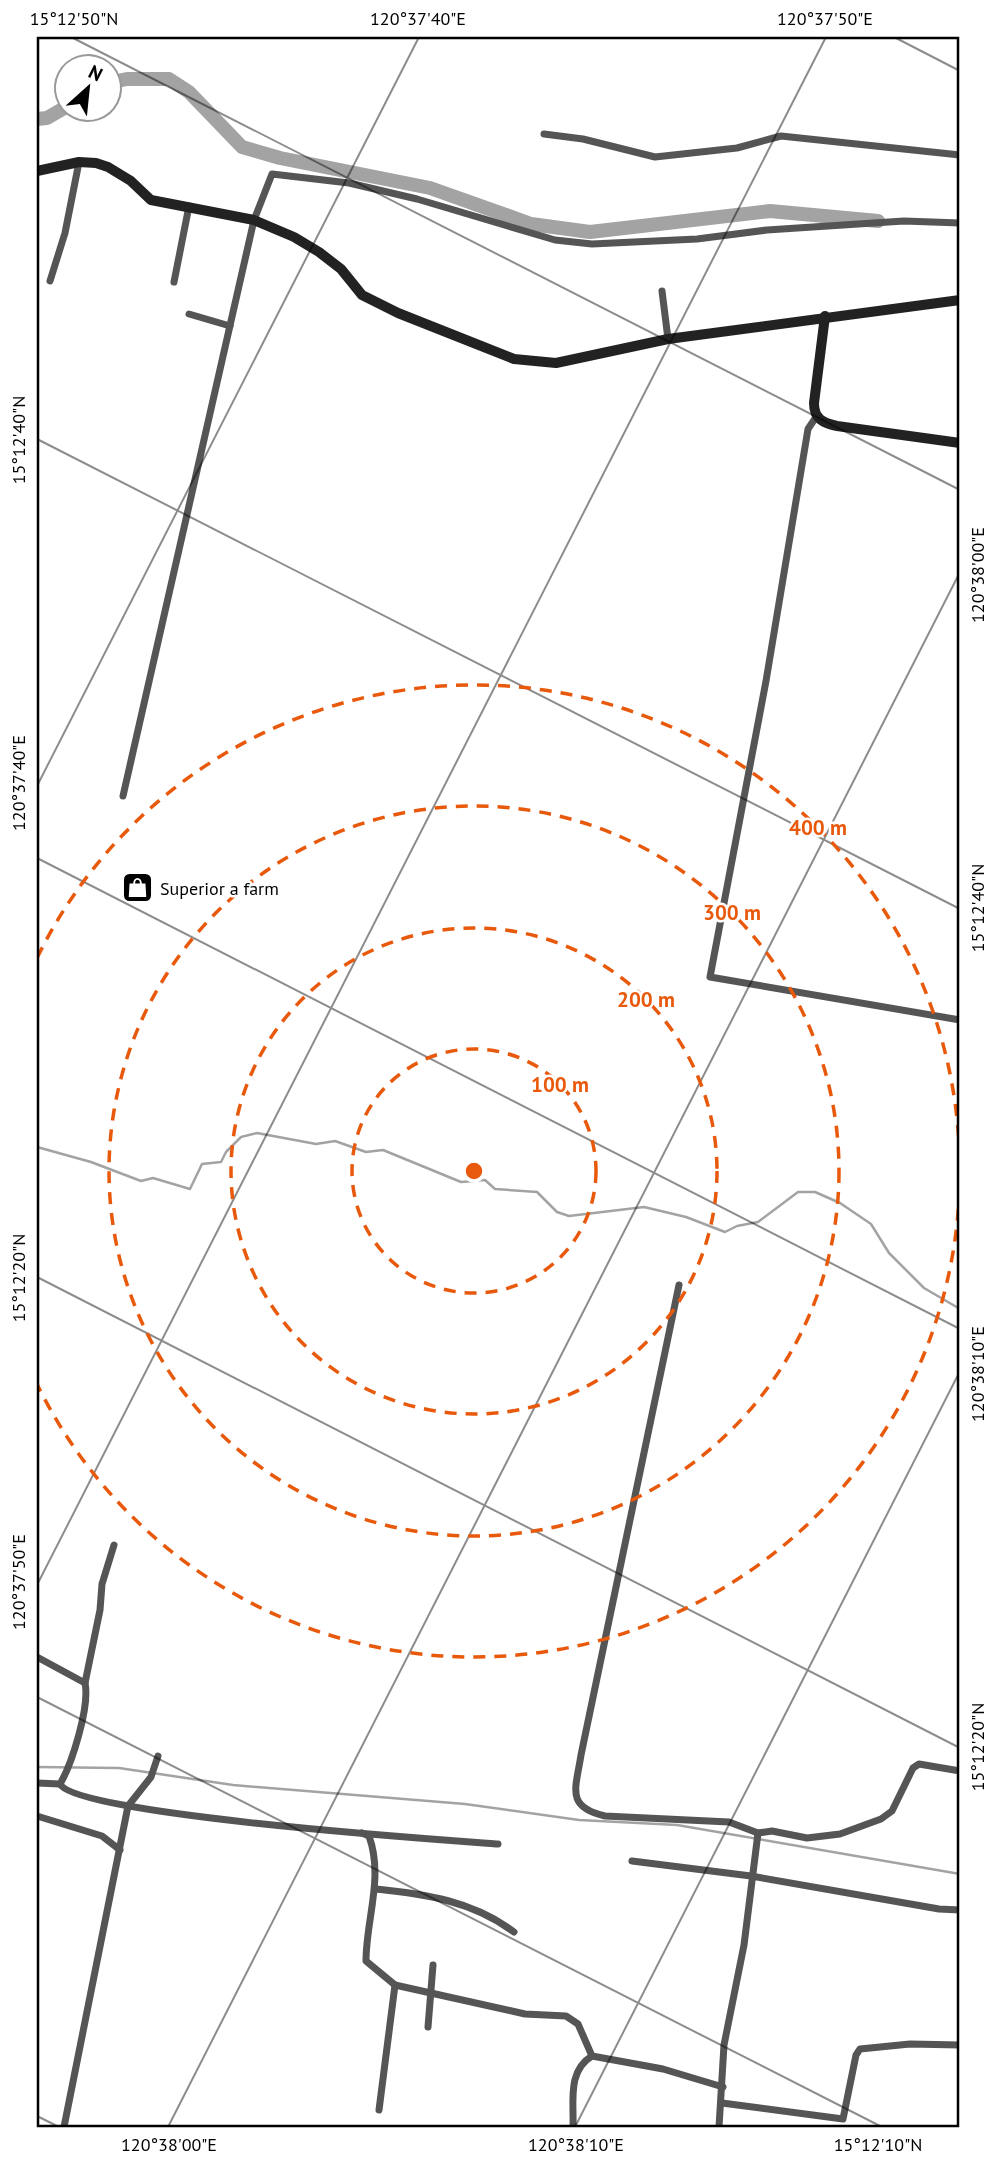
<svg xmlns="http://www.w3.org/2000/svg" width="997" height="2164" viewBox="0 0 997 2164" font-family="'PT Sans',sans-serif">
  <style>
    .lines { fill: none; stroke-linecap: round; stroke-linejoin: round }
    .stream { stroke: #a3a3a3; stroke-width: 2.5 }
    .river { stroke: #a3a3a3; stroke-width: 14 }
    .street { stroke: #555; stroke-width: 7 }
    .secondary { stroke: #222; stroke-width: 10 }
    .ticks { fill: none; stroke: #000; stroke-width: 2; stroke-opacity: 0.45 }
    .ring { fill: none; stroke: #e8590c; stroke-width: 3.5; stroke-dasharray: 12 9 }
    .labels { text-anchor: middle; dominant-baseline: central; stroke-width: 5; stroke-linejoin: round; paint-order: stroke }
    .poi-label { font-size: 18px; fill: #000; stroke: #fff; text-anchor: start }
    .centre { fill: #e8590c; stroke: #fff; stroke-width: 3.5 }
    .ring-label { font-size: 21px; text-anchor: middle; font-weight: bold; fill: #e8590c; stroke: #fff; stroke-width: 5; stroke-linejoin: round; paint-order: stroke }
    .neatline { fill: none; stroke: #000; stroke-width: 2.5 }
    .ticks-label { font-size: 18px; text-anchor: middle; fill: #000 }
  </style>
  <rect width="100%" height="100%" fill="#fff"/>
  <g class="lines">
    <g class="stream">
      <path d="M37,1147l54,15 50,19 12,-3 37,11 12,-25 19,-2 5,-10 15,-15 16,-4 59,11 19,-3 31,11 17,-2 78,32 24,-2 10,9 42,3 20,20 12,4 75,-9 42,10 39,15 12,-6 21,-4 40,-30h17l25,11 31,21 18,29 35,35 36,21"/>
      <path d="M37,1767l82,1 114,17 232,19 114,16 98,5 283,49"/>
    </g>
    <g class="river">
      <path d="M108,83l19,-4h42l20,13 53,55 38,11 150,30 101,36 59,8 180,-21 108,10"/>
      <path d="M37,119l10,-1 19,-11"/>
    </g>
    <g class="street">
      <path d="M544,134l39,5 72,18 82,-9 44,-12 179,19"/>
      <path d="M50,281l15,-48 14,-71"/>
      <path d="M174,282l15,-76"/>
      <path d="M662,291l6,48"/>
      <path d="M189,314l41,12"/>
      <path d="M816,417l-8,12 -42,252 -56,296 250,43"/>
      <path d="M123,796l131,-576 18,-46 77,9 68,16 138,41 37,4 105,-5 70,-9 137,-9 56,2"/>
      <path d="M679,1285l-98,470c-5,33 -16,52 24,61l124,6 29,11 14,-2 35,7 33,-4 41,-15 11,-8 21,-43 6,-4 41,7"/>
      <path d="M37,1657l48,26c5,23 -13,81 -25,101l-23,-1"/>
      <path d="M85,1683l15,-73 2,-26 12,-39"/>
      <path d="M60,1784c15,31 384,56 438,60"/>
      <path d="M37,1816l65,20 18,14"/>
      <path d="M362,1833l7,3c15,42 -3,83 -3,125l29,24 130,29 41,2 12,8 14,32 71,13 60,18"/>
      <path d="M632,1861l119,15 188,33 21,1"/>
      <path d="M376,1889c49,5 97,12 138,43"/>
      <path d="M428,2027l5,-62"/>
      <path d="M722,2103l121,16 13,-64 4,-6 50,-5 50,1"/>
      <path d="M379,2110l16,-125"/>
      <path d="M64,2127l64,-321 23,-29 7,-21"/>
      <path d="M573,2127c1,-25 -6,-56 19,-71"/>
      <path d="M719,2127l5,-82 20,-100 14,-112"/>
    </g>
    <g class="secondary">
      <path d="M37,171l42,-9 17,1 12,4 23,14 20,19 103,20 40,17 25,15 22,17 21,26 36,18 116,46 42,4 112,-24 292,-39"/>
      <path d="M825,316l-11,87c0,16 9,20 23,23l123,17"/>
    </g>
  </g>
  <path class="ticks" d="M71,37l889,453M894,37l66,34M37,439l923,470M37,786l382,-749M37,858l923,471M37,1277l923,471M37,1585l789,-1548M37,1697l845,430M37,2116l22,11M168,2127l792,-1555M575,2127l385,-756"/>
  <g class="ring">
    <circle cx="474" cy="1171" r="122"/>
    <circle cx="474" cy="1171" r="243"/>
    <circle cx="474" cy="1171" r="365"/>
    <path d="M37 958A486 486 0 1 1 37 1384"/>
  </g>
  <defs>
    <symbol id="shop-square" viewBox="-11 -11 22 22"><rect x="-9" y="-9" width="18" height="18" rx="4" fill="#000" stroke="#fff"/><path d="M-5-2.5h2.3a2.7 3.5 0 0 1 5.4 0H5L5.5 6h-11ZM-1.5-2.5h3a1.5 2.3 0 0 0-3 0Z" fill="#fff"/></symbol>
  </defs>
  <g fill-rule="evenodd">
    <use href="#shop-square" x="120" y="870" width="35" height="35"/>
  </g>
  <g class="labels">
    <g class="poi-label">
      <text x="160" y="888">Superior a farm</text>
    </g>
  </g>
  <circle cx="474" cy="1171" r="10" class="centre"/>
  <g class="ring-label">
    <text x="818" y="835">400 m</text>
    <text x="732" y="920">300 m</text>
    <text x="646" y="1007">200 m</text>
    <text x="560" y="1092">100 m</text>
  </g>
  <rect width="997" height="2164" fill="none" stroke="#ffffff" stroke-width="77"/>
  <g transform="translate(88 88) rotate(27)"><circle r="33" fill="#ffffff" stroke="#999999" stroke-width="2"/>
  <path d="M0-5L12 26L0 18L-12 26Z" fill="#000000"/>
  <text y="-10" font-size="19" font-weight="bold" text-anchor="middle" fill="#000000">N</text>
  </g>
  <rect x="38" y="38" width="920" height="2088" class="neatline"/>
  <g class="ticks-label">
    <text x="74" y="25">15°12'50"N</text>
    <text x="418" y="25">120°37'40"E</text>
    <text x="825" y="25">120°37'50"E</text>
    <text transform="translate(19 440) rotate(-90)" y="6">15°12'40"N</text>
    <text transform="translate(978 575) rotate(-90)" y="6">120°38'00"E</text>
    <text transform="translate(19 783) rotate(-90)" y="6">120°37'40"E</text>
    <text transform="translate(978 908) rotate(-90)" y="6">15°12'40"N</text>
    <text transform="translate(19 1278) rotate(-90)" y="6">15°12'20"N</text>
    <text transform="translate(978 1374) rotate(-90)" y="6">120°38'10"E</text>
    <text transform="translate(19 1582) rotate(-90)" y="6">120°37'50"E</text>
    <text transform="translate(978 1747) rotate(-90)" y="6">15°12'20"N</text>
    <text x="169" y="2151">120°38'00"E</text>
    <text x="576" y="2151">120°38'10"E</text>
    <text x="878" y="2151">15°12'10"N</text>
  </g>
</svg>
